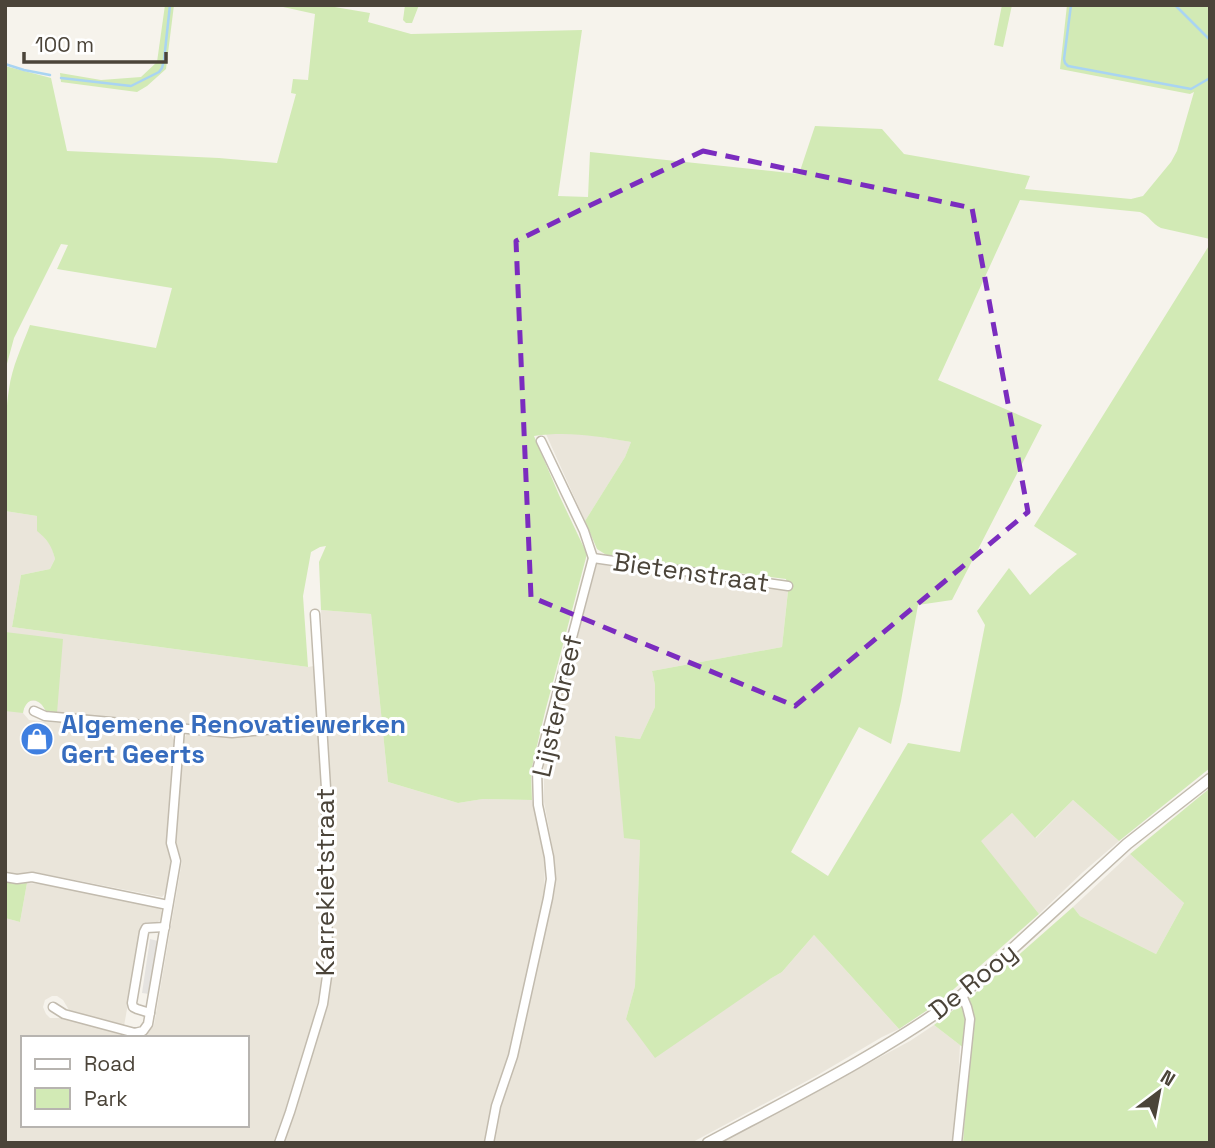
<svg xmlns="http://www.w3.org/2000/svg" width="1215" height="1148" viewBox="0 0 1215 1148" font-family="'Space Grotesk',sans-serif">
  <style>
    .residential { fill: #eae5da }
    .green { fill: #d2eab5 }
    .parking { fill: #e5e3e0 }
    .lines { fill: none; stroke-linecap: round; stroke-linejoin: round }
    .stream { stroke: #a9d4f2; stroke-width: 2.5 }
    .minor-casing { stroke: #c2bbae; stroke-width: 11 }
    .tertiary-casing { stroke: #c2bbae; stroke-width: 13 }
    .minor { stroke: #fff; stroke-width: 8 }
    .tertiary { stroke: #fff; stroke-width: 10 }
    .marked { fill: none; stroke: #7b2cbf; stroke-width: 5; stroke-dasharray: 14 9; stroke-linejoin: round }
    .labels { text-anchor: middle; dominant-baseline: central; stroke-width: 6; stroke-linejoin: round; paint-order: stroke }
    .street-label { font-size: 26px; fill: #4b4439; stroke: #fff }
    .shop-label { font-size: 26px; font-weight: bold; fill: #366cbe; stroke: #fff; text-anchor: start }
  </style>
  <rect width="100%" height="100%" fill="#f6f3ec"/>
  <g class="residential">
    <path d="M546,434h40l45,8 -6,15 -40,64z"/>
    <path d="M5,511l32,5 6,20 9,11 3,12 -5,10 -29,6 -9,52 296,40 6,-1 2,50 -7,5 -63,4 -6,2h-11l-182,-15 -5,-8 -6,-3h-6l-5,3 -2,9 6,7 142,14 3,6 -8,105 5,9v9l-5,29 -4,5 -128,-25 -18,2 -11,-2z"/>
    <path d="M597,564l191,26 -6,57 -130,24 3,14v22l-15,32 -24,-3 24,104 -5,146 -9,33 144,-40 12,-7 32,-37 85,94 -17,8 -66,39 -125,67h-198l7,-35 17,-52 37,-179v-22l-10,-53v-40z"/>
    <path d="M321,610l50,4 17,168 70,21 25,-4 49,1 10,28 3,28 -1,41 -35,157 -15,50 -9,39h-203l24,-68 21,-72 -2,-290z"/>
    <path d="M310,732l8,4 4,49v188l-4,27 -7,28 -25,80 -13,35h-268v-225l15,4 7,-39 19,1 115,25 2,6 -1,4 -6,4 -9,-1 -5,3 -18,101 -55,-16 -6,-10 -6,-4h-5l-7,4 -2,7 3,7 4,4h14l68,20h-109v87h224v-87h-108l8,-3 7,-10 28,-164 -6,-19 8,-103 2,-4 5,-2 40,4z"/>
    <path d="M1073,800l46,41 -36,31 -44,42 -59,-73 32,-28 24,25z"/>
    <path d="M1130,854l54,49 -28,51 -76,-38 -7,-9z"/>
    <path d="M934,1025l26,20 -5,98h-234l189,-102z"/>
  </g>
  <g class="green">
    <path d="M165,5h9l-8,64 -19,17 -10,6 -76,-10 -1,-9 41,7 40,-3 16,-15z"/>
    <path d="M274,5h49l47,8 -2,9 43,12 171,-4 -24,166 30,1 2,-45 209,22 16,-48 67,3 22,25 126,22 -5,13 106,10 12,-3 28,-34 6,-11 17,-59 -4,2 -130,-25 7,-64h143v234l-49,-11c-9,-4 -12,-13 -21,-16l-120,-12 -82,180 104,45 -90,175 -34,5 -17,96 -10,43 -32,-17 -68,125 37,24 80,-133 52,9 25,-127 -8,-14 32,-43 21,27 28,-26 19,-15 -43,-28 176,-282v524l-91,73 -46,-41 -38,38 -23,-25 -31,28 58,73 -101,89 -39,26 -85,-94 -32,37 -12,7 -115,79 -29,-39 9,-33 5,-146 -16,-2 -9,-102 25,3 15,-32v-22l-3,-14 130,-24 6,-56 -2,-12 -178,-23 -11,-7 -12,-28 40,-64 6,-15c-34,-6 -63,-11 -97,-6l25,59 28,59 -42,158 -14,59 1,29 -49,-1 -25,4 -70,-21 -17,-168 -50,-4 -2,-48 7,-16 -6,1 -9,5 -8,44 5,71 -296,-40 9,-52 29,-6 5,-10c-3,-13 -8,-20 -18,-28v-15l-32,-5v-39c3,-8 0,-18 0,-27 1,-18 1,-38 4,-56 3,-22 13,-43 21,-64l126,23 16,-60 -115,-19 11,-24 -7,-1 -47,94 -9,33v-305l46,12 16,73 152,7 58,5 19,-69 -5,-1 2,-14 15,1 7,-66z"/>
    <path d="M405,5h14l-7,18h-6l-3,-3z"/>
    <path d="M1002,5h10l-9,42 -9,-2z"/>
    <path d="M5,632l58,7 -6,74 -10,-1c-2,-2 -4,-6 -6,-8 -9,-9 -17,0 -18,9l-18,-2z"/>
    <path d="M1210,788v355h-247l6,-91 -35,-27 45,-35 94,-83 7,9 76,38 28,-51 -54,-49z"/>
    <path d="M5,882l11,2 11,-1 -7,39 -15,-4z"/>
  </g>
  <path class="parking" d="M150,939l8,2 -9,53 -7,-1z"/>
  <g class="lines">
    <g class="stream">
      <path d="M1071,5l-7,54 1,4 3,3 123,23 19,-11"/>
      <path d="M1175,5l35,35"/>
      <path d="M5,64l19,6 26,5"/>
      <path d="M61,78l70,8 28,-14 3,-4 2,-8 6,-55"/>
    </g>
    <defs>
      <g id="minor">
        <path d="M593,558l195,28"/>
        <path d="M34,711l11,5 187,17 89,-8"/>
        <path d="M5,877l12,2 15,-2 136,28"/>
        <path d="M53,1007l11,7 71,19 8,-2 5,-7 28,-163 -5,-18 9,-115"/>
        <path d="M150,1013l-13,-4 -4,-2 -1,-4 12,-71 2,-4 19,-1"/>
        <path d="M279,1143l11,-31 33,-108 5,-35 -2,-181 -11,-174"/>
        <path d="M489,1143l7,-37 17,-50 35,-158 3,-19 -2,-22 -11,-52 -1,-35 56,-212 -9,-27 -43,-90"/>
        <path d="M957,1143l13,-124 -3,-12 -5,-12"/>
      </g>
      <path id="tertiary" d="M708,1143c86,-46 175,-90 254,-148l165,-151 83,-65"/>
    </defs>
    <use href="#minor" class="minor-casing"/>
    <use href="#tertiary" class="tertiary-casing"/>
    <use href="#minor" class="minor"/>
    <use href="#tertiary" class="tertiary"/>
  </g>
  <path class="marked" d="M703,151l269,57 56,304 -233,194 -264,-109 -15,-356z"/>
  <defs>
    <symbol id="shop-disc" viewBox="-11 -11 22 22"><circle r="9.5" fill="#3f7fe0" stroke="#fff"/><path d="M-5-2.5h2.3a2.7 3.5 0 0 1 5.4 0H5L5.5 6h-11ZM-1.5-2.5h3a1.5 2.3 0 0 0-3 0Z" fill="#fff"/></symbol>
  </defs>
  <g fill-rule="evenodd">
    <use href="#shop-disc" x="18" y="720" width="38" height="38"/>
  </g>
  <g class="labels">
    <g class="street-label">
      <text transform="translate(691 572) rotate(8)">Bietenstraat</text>
      <text transform="translate(557 706) rotate(-77)">Lijsterdreef</text>
      <text transform="translate(325 882) rotate(-90)">Karrekietstraat</text>
      <text transform="translate(973 981) rotate(-39)">De Rooy</text>
    </g>
    <g class="shop-label">
      <text x="61" y="724">Algemene Renovatiewerken<tspan x="61" dy="30">Gert Geerts</tspan></text>
    </g>
  </g>
  <rect width="1215" height="1148" fill="none" stroke="#4b4439" stroke-width="14"/>
  <rect x="21" y="1036" width="228" height="91" fill="#ffffff" stroke="#b7b4b0" stroke-width="2"/>
  <rect x="35" y="1059" width="35" height="10" fill="#ffffff" stroke="#b7b4b0" stroke-width="2"/>
  <text x="84" y="1071" font-size="21" fill="#4b4439">Road</text>
  <rect x="35" y="1088" width="35" height="21" fill="#d2eab5" stroke="#b7b4b0" stroke-width="2"/>
  <text x="84" y="1106" font-size="21" fill="#4b4439">Park</text>
  <g transform="translate(1159 1092) rotate(32)" stroke="#ffffff" stroke-width="5" paint-order="stroke">
  <path d="M0-5L12 26L0 18L-12 26Z" fill="#4b4439"/>
  <text y="-10" font-size="19" font-weight="bold" text-anchor="middle" fill="#4b4439">N</text>
  </g>
  <path d="M24 52v10h142v-10" fill="none" stroke="#4b4439" stroke-width="3.5"/>
  <text x="35" y="52" font-size="21" fill="#4b4439" stroke="#ffffff" stroke-width="5" paint-order="stroke">100 m</text>
</svg>
